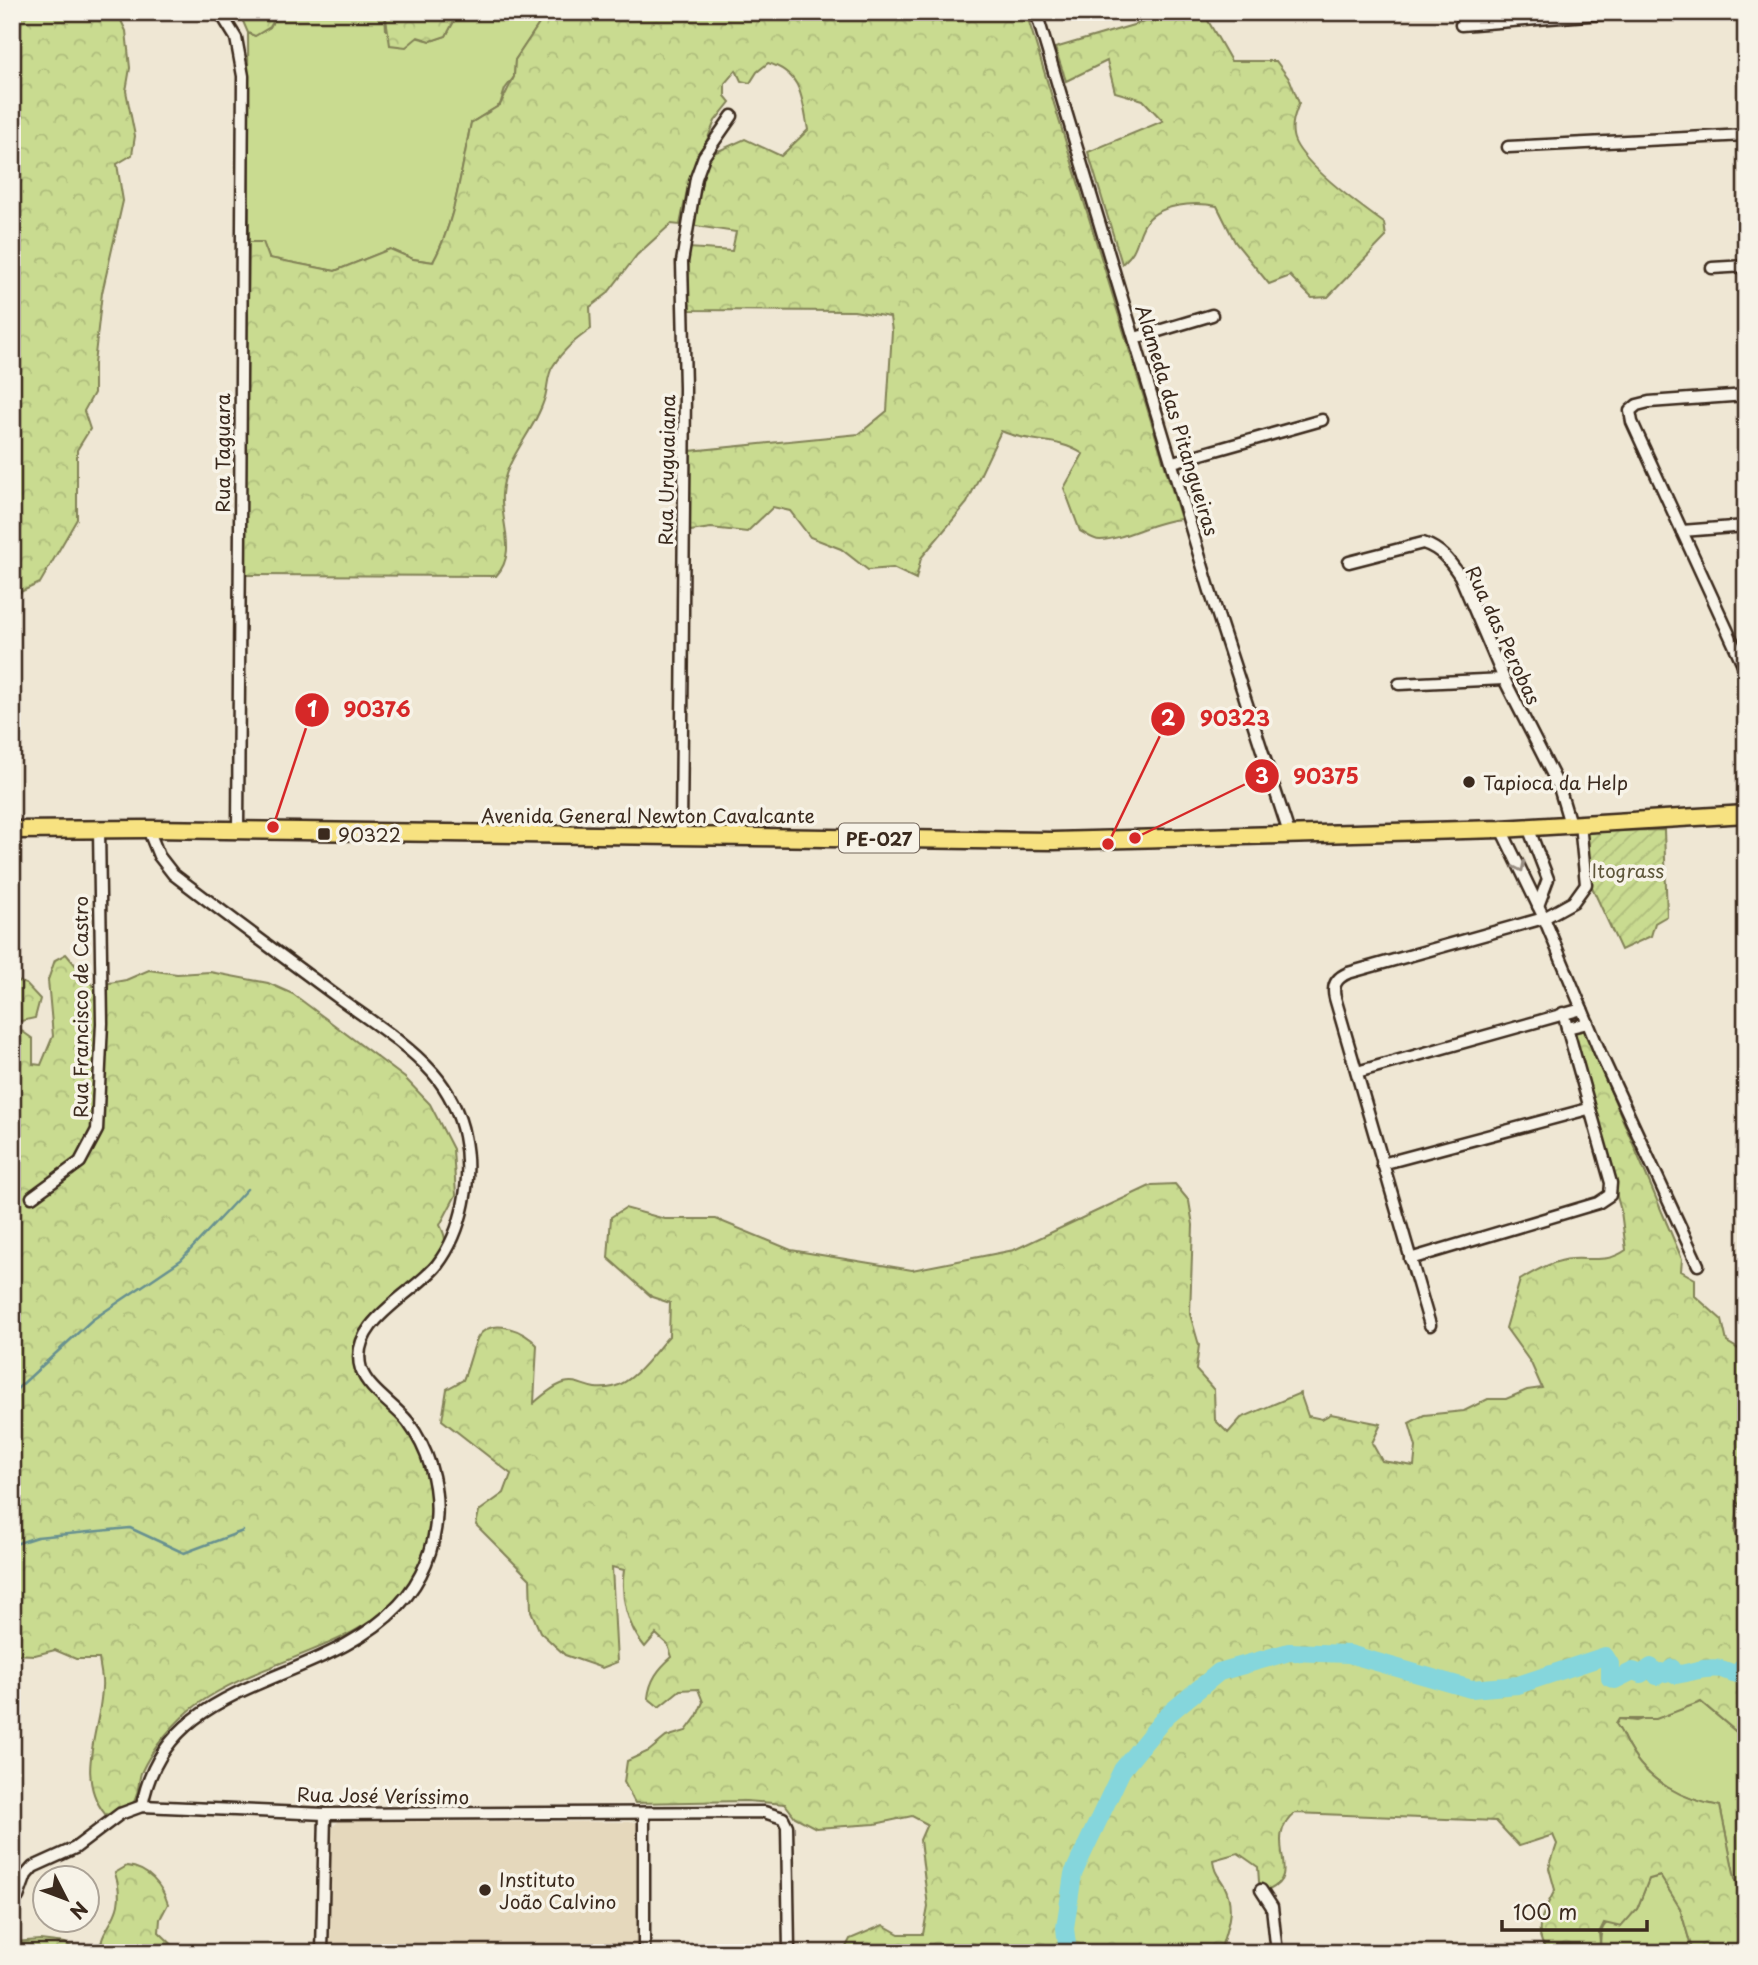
<svg xmlns="http://www.w3.org/2000/svg" width="1758" height="1965" viewBox="0 0 1758 1965" font-family="'Playpen Sans',sans-serif">
  <style>
    .built { fill: #e5d8bc }
    .grass { fill: #c9db90; stroke: #828257; stroke-width: 2 }
    .forest { fill: url(#forest-crowns); stroke: #828257; stroke-width: 2 }
    .garden { fill: url(#garden-furrows); stroke: #828257; stroke-width: 2 }
    .lines { fill: none; stroke-linecap: round; stroke-linejoin: round }
    .stream { stroke: #679190; stroke-width: 2.5 }
    .river { stroke: #85d6dc; stroke-width: 18 }
    .street-casing { stroke: #3b2a1e; stroke-width: 15 }
    .primary-casing { stroke: #3b2a1e; stroke-width: 21 }
    .street { stroke: #f7f3e8; stroke-width: 10 }
    .primary { stroke: #f7e281; stroke-width: 16 }
    .oneway { stroke: #998e83 }
    .poi-dot { fill: #3b2a1e; stroke: #f7f3e8; stroke-width: 2.5 }
    .labels { text-anchor: middle; dominant-baseline: central; stroke-width: 7; stroke-linejoin: round; paint-order: stroke }
    .shield { fill: #f7f3e8; stroke: #73665b; stroke-width: 2 }
    .shield-label { font-size: 18px; font-weight: bold; fill: #3b2a1e }
    .street-label { font-size: 19px; fill: #3b2a1e; stroke: #f7f3e8 }
    .poi-label { font-size: 19px; fill: #3b2a1e; stroke: #f7f3e8; text-anchor: start }
    .park-label { font-size: 19px; fill: #5e563a; stroke: #f7f3e8 }
    .leader { fill: none; stroke: #d62828; stroke-width: 2.5 }
    .callout-dot { fill: #d62828; stroke: #f7f3e8; stroke-width: 2.5 }
    .mark-label { font-size: 21px; text-anchor: middle; font-weight: bold; fill: #fff }
    .callout-label { font-size: 21px; text-anchor: middle; font-weight: bold; fill: #d62828; stroke: #f7f3e8; stroke-width: 7; stroke-linejoin: round; paint-order: stroke }
  </style>
  <defs>
    <pattern id="forest-crowns" width="20" height="18" patternUnits="userSpaceOnUse" patternTransform="scale(1.75)"><rect width="20" height="18" fill="#c9db90"/><path d="M2 6a3 3 0 1 1 6 0M12 15a3 3 0 1 1 6 0" fill="none" stroke="#aebc7c"/></pattern>
    <pattern id="garden-furrows" width="10" height="10" patternUnits="userSpaceOnUse" patternTransform="scale(1.75)"><rect width="10" height="10" fill="#c9db90"/><path d="M-1 1l2-2M0 10L10 0M9 11l2-2" fill="none" stroke="#aebc7c"/></pattern>
  </defs>
  <rect width="100%" height="100%" fill="#efe7d4"/>
  <filter id="ink" filterUnits="userSpaceOnUse"><feTurbulence type="fractalNoise" baseFrequency=".0143" numOctaves="2"/><feDisplacementMap in="SourceGraphic" scale="14" xChannelSelector="R" yChannelSelector="G"/><feConvolveMatrix kernelMatrix="1 2 1 2 8 2 1 2 1" color-interpolation-filters="sRGB"/></filter>
  <g filter="url(#ink)">
    <path class="built" d="M339,1821l297,1 3,4v127h-309l1,-125z"/>
    <g class="grass">
      <path d="M276,12h109l1,18 45,11 15,-5 13,-24h88l-32,48 -1,17 -9,12 -5,16 -29,18c-10,46 -15,97 -38,139l-20,-3 -23,-10 -55,22 -66,-13 -6,-15 -14,-1 -1,-209 7,3 15,-9z"/>
      <path d="M1701,1702l45,38v213h-14l10,-18 -4,-16 5,-23 -8,-17 -15,-73c-37,-6 -72,-24 -91,-58 -5,-9 -7,-16 -14,-24l4,-5 17,2z"/>
      <path d="M1661,1876l19,32 13,45h-92c-4,-34 8,-32 36,-44l12,-30z"/>
    </g>
    <g class="forest">
      <path d="M12,12h9l4,5 6,-5h86l9,19 4,37 -4,23 9,45 -3,19 -15,9 6,37 -21,92 -8,71v29l-10,18 6,18 -13,21v69l-37,64 -28,13z"/>
      <path d="M228,12h48l1,3 -7,12 -15,9 -7,-3 -6,-14z"/>
      <path d="M385,12h74l-13,24 -15,5 -13,-4 -12,10 -16,-2z"/>
      <path d="M547,12h479l155,507c-28,2 -57,21 -81,21 -7,0 -14,-6 -20,-9l-16,-43 19,-34c-26,-17 -52,-10 -82,-23l-34,72 -46,55 -5,21 -23,-11 -25,2 -27,-21 -31,-12 -20,-26 -17,-4 -26,25 -36,-4 -21,3v-80l169,-17 28,-23 5,-80 -2,-14 -36,-6 -164,-1 -6,-41 5,-21 43,3 4,-19 -47,-7 18,-69 38,-17 36,17 27,-26c-6,-32 -6,-57 -40,-67l-11,9 -7,11 -9,-2 -5,-11 -11,13v13l5,6 -15,19 -27,64 -8,40 -9,-1 -34,31 -30,39 -17,13 1,22c-16,11 -28,21 -38,37 -6,9 -5,21 -8,31 -10,35 -41,61 -43,97 -2,28 16,59 -6,82l-252,-1 5,-333h14l6,16 66,13 55,-22 23,10 20,3c23,-42 28,-93 38,-139l29,-18 14,-28 1,-17z"/>
      <path d="M1144,12h59l28,49h45l14,19 9,23c-4,11 -8,20 -6,32 3,25 70,73 91,88l2,14 -58,60 -16,1 -22,-22 -21,8 -34,-42 -18,-36c-21,-4 -60,-3 -73,19 -9,17 -5,24 -22,39l-34,-112 75,-31 -20,-21 -28,-8 -8,-31 -41,20 -11,-33 92,-27z"/>
      <path d="M66,954l27,32 33,-6 23,-10 28,4 33,-2 58,11 25,11 112,84 25,26 23,45 3,46 -16,30c2,4 5,11 5,15 -1,34 -84,63 -91,106 -7,36 29,53 49,76 18,21 29,62 29,90 -4,134 -150,132 -234,192 -22,16 -46,44 -57,69 -3,9 -2,23 -8,30 -4,5 -9,5 -15,4l-7,8 -6,-1c-31,-39 -4,-84 -3,-127 1,-9 -2,-19 -3,-28h-23l-21,-9 -20,5 -23,-1v-626l4,-1 17,12v25l8,1 12,-29 -5,-56 7,-20z"/>
      <path d="M12,979l14,5 14,15 -5,19 -23,5z"/>
      <path d="M1582,1029l3,2 97,228 -1,12 14,8v17l27,24 5,22 15,9 4,8v142l-8,3 -3,28 11,23v185l-45,-38 -45,17h-37l-3,5c6,8 8,16 13,24 19,34 54,52 91,58l15,72 8,18 -5,23 4,16 -10,18h-39l-13,-45 -20,-32 -11,3 -12,30 -16,18 -17,-4 -5,10 2,20h-52c-19,-21 -5,-42 6,-63l-6,-22 8,-24 -4,-9 -34,11 -23,-25 -201,-8c-34,27 9,61 -26,77l-10,-8 -1,-15 -20,-14 -25,7c1,12 5,15 11,25 12,23 3,43 -4,66 -11,-2 -26,-7 -35,2h-342l7,-14 33,-14 16,9h24l5,-27 -8,-67 7,-16 -15,-8 -37,8 -59,4 -21,-11 -10,-13 -39,-3 -111,2 -11,-21 3,-21 22,-10 17,-14 20,-6 11,-15 6,-14 -5,-13 -18,1 -21,17 -11,-9c2,-18 10,-29 24,-41l-4,-12 -12,-11 -11,13c-18,-21 -25,-51 -21,-77l-12,-3 5,95 -15,6 -37,-13 -25,-23 -9,-21 -1,-32 -54,-54 3,-14 25,-18 7,-19 -69,-54 5,-31 16,-9c5,-11 11,-37 15,-43 14,-21 47,-6 59,8l-3,58c46,-41 40,-8 79,-16 22,-5 41,-35 56,-51l1,-33 -18,-6 -44,-39 3,-41 14,-9 40,11h51l75,31 121,20 102,-20 138,-65 23,-1 14,17 4,24 -3,89 9,31 -3,25 18,20 1,30 13,13 13,-15 59,-25 8,23 14,3 9,-5 50,10 -9,19 10,18 32,5 2,-19 -7,-24 15,-8 40,-4 24,-12h18l21,-9 15,-2 -11,-25 -25,-35 14,-48c16,-10 34,-20 52,-21 21,-1 36,4 54,-9l-5,-39 -49,-177z"/>
      <path d="M127,1866c21,2 35,19 41,38l-8,15 -1,13 22,21h-80c-4,-27 29,-34 14,-80z"/>
      <path d="M40,1940l25,3 17,10h-70l2,-11z"/>
    </g>
    <path class="garden" d="M1664,830l3,86 -12,7 -4,13 -30,14 -30,-65 -5,-54z"/>
    <g class="lines">
      <g class="stream">
        <path d="M12,1397l5,-8 75,-69 89,-60 66,-71"/>
        <path d="M12,1545l25,-8 93,-9 54,25 59,-22"/>
      </g>
      <path class="river" d="M1068,1953l-3,-25 8,-54 49,-104 44,-54 53,-44 70,-20 60,2 122,35 47,-4 87,-29 5,8v14l5,2 18,-9 8,3 10,-7 6,9 4,-4 5,2 6,-6 3,7c15,-2 30,-9 46,-6 5,1 10,5 17,5l8,-12"/>
      <defs>
        <g id="street">
          <path d="M220,12l16,26 7,38 -5,754"/>
          <path d="M1036,12l174,579 80,245"/>
          <path d="M1461,25l163,-13"/>
          <path d="M1508,147l238,-12"/>
          <path d="M1712,268l34,-2"/>
          <path d="M1135,338l77,-23"/>
          <path d="M1746,395l-97,7 -12,3 -7,6 2,11 114,249"/>
          <path d="M1173,462l149,-42"/>
          <path d="M1682,531l64,-5"/>
          <path d="M1349,562l74,-19c18,6 26,17 37,33l44,103 55,108 11,37"/>
          <path d="M1399,684l105,-5"/>
          <path d="M1528,827l20,52 -10,27"/>
          <path d="M1501,829l43,89 58,139 96,208"/>
          <path d="M681,835l4,-447 -3,-126 14,-84 8,-22 28,-40"/>
          <path d="M1567,1028l21,-5"/>
          <path d="M1357,1072l225,-63"/>
          <path d="M1382,1164l206,-55"/>
          <path d="M32,1197l48,-35 17,-32 5,-107 -3,-193"/>
          <path d="M1410,1259l188,-56 12,-8 1,-12 -48,-170"/>
          <path d="M1430,1325l-95,-327c-3,-12 1,-20 13,-25l196,-55 29,-16 13,-18 -6,-60"/>
          <path d="M142,1806c24,-133 178,-117 257,-201 47,-50 50,-128 9,-183 -13,-17 -40,-32 -47,-53 -14,-46 53,-75 76,-104 26,-34 36,-87 27,-129 -4,-22 -16,-46 -31,-63 -25,-28 -59,-50 -90,-72 -57,-42 -114,-84 -170,-127l-14,-18 -11,-27"/>
          <path d="M644,1814v139"/>
          <path d="M1261,1890l11,17 5,46"/>
          <path d="M18,1897l8,-22 7,-8 42,-19 45,-34 22,-8 183,8 439,-2 19,6 4,8 2,125"/>
          <path d="M322,1953l3,-139"/>
        </g>
        <path id="primary" d="M12,830l136,-1 905,12 448,-12 245,-15"/>
      </defs>
      <use href="#street" class="street-casing"/>
      <use href="#primary" class="primary-casing"/>
      <use href="#street" class="street"/>
      <use href="#primary" class="primary"/>
    </g>
    <defs><path id="oneway-chevron" d="M-2-3.5L2.5 0L-2 3.5" fill="none" stroke-width="1.6" stroke-linecap="round" stroke-linejoin="round" transform="scale(1.75)"/></defs>
    <use class="oneway" href="#oneway-chevron" transform="translate(1520 867) rotate(64)"/>
  </g>
  <g class="poi-dot">
    <circle cx="1469" cy="782" r="7"/>
    <rect x="317" y="827" width="14" height="14" rx="3.5"/>
    <circle cx="485" cy="1890" r="7"/>
  </g>
  <g class="labels">
    <rect class="shield" x="839" y="823.5" width="80" height="29" rx="5"/>
    <g class="shield-label">
      <text x="879" y="838">PE-027</text>
    </g>
    <g class="street-label">
      <text transform="translate(1178 420) rotate(73)">Alameda das Pitangueiras</text>
      <text transform="translate(222 453) rotate(-90)">Rua Taguara</text>
      <text transform="translate(666 470) rotate(-89)">Rua Uruguaiana</text>
      <text transform="translate(1504 635) rotate(65)">Rua das Perobas</text>
      <text x="648" y="815">Avenida General Newton Cavalcante</text>
      <text transform="translate(80 1007) rotate(-90)">Rua Francisco de Castro</text>
      <text transform="translate(383 1795) rotate(1)">Rua José Veríssimo</text>
    </g>
    <g class="poi-label">
      <text x="1483" y="782">Tapioca da Help</text>
      <text x="338" y="834">90322</text>
      <text x="499" y="1879">Instituto<tspan x="499" dy="22">João Calvino</tspan></text>
    </g>
    <g class="park-label">
      <text x="1628" y="870">Itograss</text>
    </g>
  </g>
  <path class="leader" d="M273 827L312 710M1108 844L1168 719M1135 838L1262 776"/>
  <g class="callout-dot">
    <circle cx="273" cy="827" r="7"/>
    <circle cx="1108" cy="844" r="7"/>
    <circle cx="1135" cy="838" r="7"/>
    <circle cx="312" cy="710" r="18"/>
    <circle cx="1168" cy="719" r="18"/>
    <circle cx="1262" cy="776" r="18"/>
  </g>
  <g class="mark-label">
    <text x="312" y="717">1</text>
    <text x="1168" y="726">2</text>
    <text x="1262" y="784">3</text>
  </g>
  <g class="callout-label">
    <text x="377" y="717">90376</text>
    <text x="1235" y="726">90323</text>
    <text x="1326" y="784">90375</text>
  </g>
  <rect width="1758" height="1965" fill="none" stroke="#f7f3e8" stroke-width="42"/>
  <rect x="21" y="21" width="1716" height="1923" fill="none" stroke="#3b2a1e" stroke-width="2.5" filter="url(#ink)"/>
  <g transform="translate(66 1899) rotate(132)"><circle r="33" fill="#f7f3e8" stroke="#aca397" stroke-width="2"/>
  <path d="M0-5L12 26L0 18L-12 26Z" fill="#3b2a1e"/>
  <text y="-10" font-size="19" font-weight="bold" text-anchor="middle" fill="#3b2a1e">N</text>
  </g>
  <path d="M1502 1920v10h145v-10" fill="none" stroke="#3b2a1e" stroke-width="3.5"/>
  <text x="1513" y="1920" font-size="21" fill="#3b2a1e" stroke="#f7f3e8" stroke-width="5" paint-order="stroke">100 m</text>
</svg>
